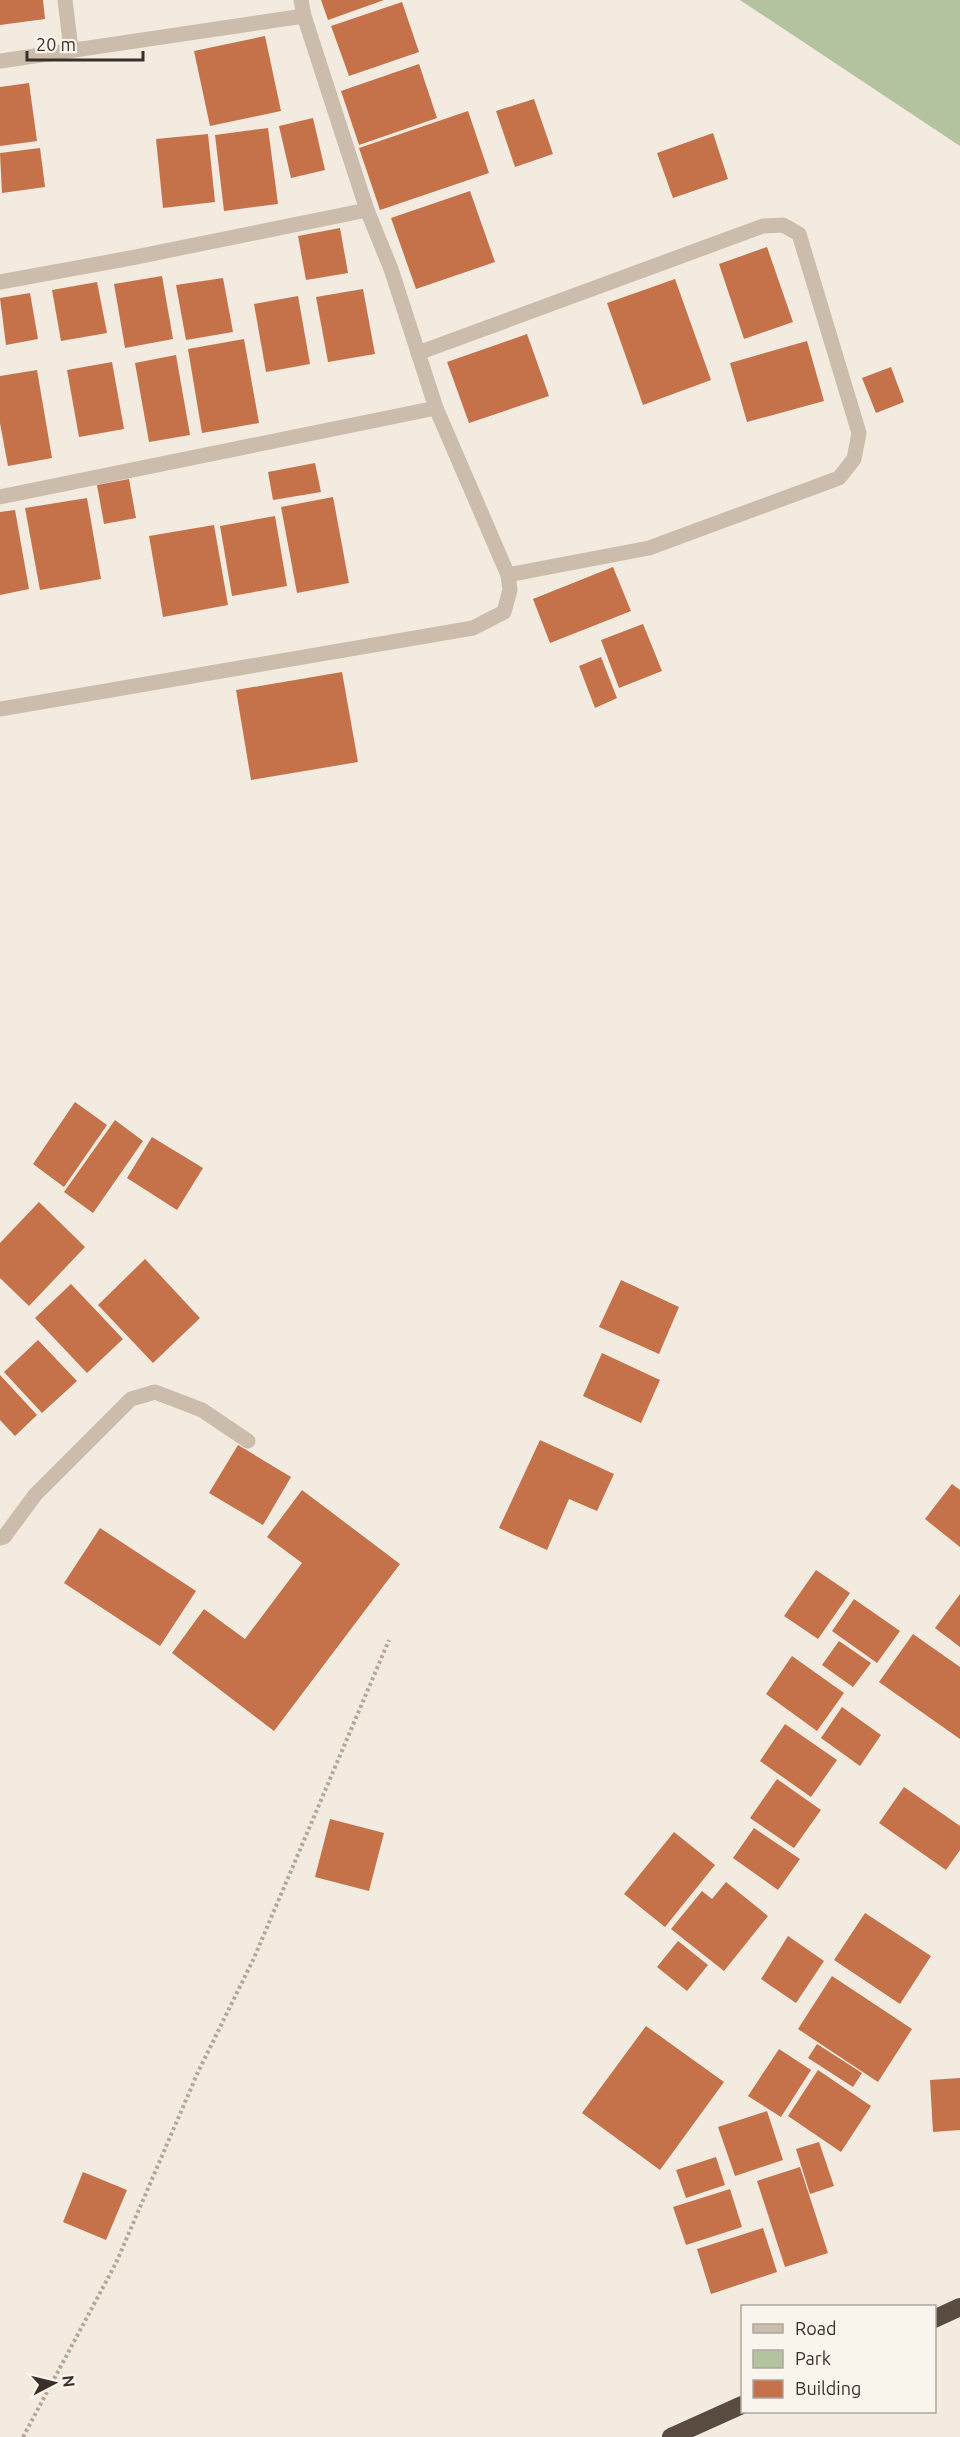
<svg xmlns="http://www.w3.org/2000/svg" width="960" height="2437" viewBox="0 0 960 2437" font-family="Ubuntu,sans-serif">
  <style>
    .green { fill: #b3c29f }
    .building { fill: #c5724b }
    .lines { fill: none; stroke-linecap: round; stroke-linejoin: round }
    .path { stroke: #b7a695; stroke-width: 4; stroke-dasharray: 3 3; stroke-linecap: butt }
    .minor { stroke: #cbbcab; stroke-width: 15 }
    .highway { stroke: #5a4b41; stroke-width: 18 }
  </style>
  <rect width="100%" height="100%" fill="#f3ebdf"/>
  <path class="green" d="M740,0h220v146z"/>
  <g class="building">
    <path d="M0,0h43l2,19 -45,6z"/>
    <path d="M321,0h63l-56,20z"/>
    <path d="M402,2l17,50 -70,24 -18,-50z"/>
    <path d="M265,36l16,75 -71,15 -16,-75z"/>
    <path d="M419,64l18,54 -78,27 -18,-54z"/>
    <path d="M29,83l8,58 -37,5v-59z"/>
    <path d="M534,99l19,55 -38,13 -19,-56z"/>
    <path d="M468,111l21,62 -109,37 -21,-62z"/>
    <path d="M313,118l12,52 -34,8 -12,-52z"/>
    <path d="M268,128l10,76 -54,7 -9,-76z"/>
    <path d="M713,133l15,46 -55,19 -16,-45z"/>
    <path d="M208,134l7,68 -52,6 -7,-69z"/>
    <path d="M40,148l5,39 -43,6 -2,-40z"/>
    <path d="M470,191l25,71 -79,27 -25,-71z"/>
    <path d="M340,228l8,45 -42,7 -8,-44z"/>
    <path d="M767,247l26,75 -49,17 -25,-75z"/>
    <path d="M162,276l11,63 -48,9 -11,-64z"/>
    <path d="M223,278l10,54 -47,8 -10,-55z"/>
    <path d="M675,279l36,101 -68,25 -36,-102z"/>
    <path d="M97,282l10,51 -46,8 -9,-51z"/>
    <path d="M363,289l12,65 -47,8 -12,-65z"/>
    <path d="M30,293l8,46 -32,6 -6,-47z"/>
    <path d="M298,296l12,68 -44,8 -12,-68z"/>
    <path d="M527,334l22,62 -80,27 -22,-61z"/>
    <path d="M244,339l15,84 -57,10 -14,-84z"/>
    <path d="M807,341l17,60 -77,21 -17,-59z"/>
    <path d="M176,355l14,80 -41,7 -14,-79z"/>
    <path d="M112,362l12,67 -45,8 -12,-67z"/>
    <path d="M891,367l13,35 -28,11 -14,-35z"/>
    <path d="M37,370l15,88 -44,8 -8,-43v-47z"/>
    <path d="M315,463l6,29 -48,8 -5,-28z"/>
    <path d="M129,479l7,39 -32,6 -7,-39z"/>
    <path d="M333,497l16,86 -52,10 -16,-86z"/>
    <path d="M87,498l14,81 -61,11 -15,-82z"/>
    <path d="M15,510l14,79 -29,6v-83z"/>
    <path d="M275,516l12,70 -55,10 -12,-70z"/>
    <path d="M214,525l14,80 -65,12 -14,-81z"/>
    <path d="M613,567l18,44 -81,32 -17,-44z"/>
    <path d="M643,624l19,47 -43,17 -18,-48z"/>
    <path d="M601,657l16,41 -22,10 -16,-42z"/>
    <path d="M342,672l16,90 -107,18 -15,-90z"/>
    <path d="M75,1102l32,23 -43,62 -31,-23z"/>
    <path d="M115,1120l28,21 -50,72 -29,-21z"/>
    <path d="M152,1137l51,31 -26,42 -50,-32z"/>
    <path d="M39,1202l46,45 -56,59 -29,-28v-35z"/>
    <path d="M145,1259l55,59 -47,45 -55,-58z"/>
    <path d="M621,1280l58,27 -20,47 -60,-27z"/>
    <path d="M71,1284l52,55 -36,34 -52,-55z"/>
    <path d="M38,1340l39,41 -35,32 -38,-41z"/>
    <path d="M602,1353l58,27 -19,43 -58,-27z"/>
    <path d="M0,1375l37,40 -22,21 -15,-16z"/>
    <path d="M540,1440l74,34 -17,37 -28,-12 -22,51 -48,-22z"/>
    <path d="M238,1445l53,32 -28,48 -54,-32z"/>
    <path d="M952,1484l8,6v57l-35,-28z"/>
    <path d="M302,1490l98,74 -126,167 -102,-78 32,-44 41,30 57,-76 -35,-26z"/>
    <path d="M100,1528l96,63 -36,55 -96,-63z"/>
    <path d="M816,1570l34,23 -32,46 -34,-23z"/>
    <path d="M960,1594v53l-25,-19z"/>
    <path d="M854,1599l46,32 -23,32 -45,-32z"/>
    <path d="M913,1634l47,33v72l-81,-57z"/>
    <path d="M839,1641l32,22 -18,24 -31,-22z"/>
    <path d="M792,1656l52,37 -27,38 -51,-37z"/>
    <path d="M842,1707l39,28 -21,31 -39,-28z"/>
    <path d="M785,1724l52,36 -26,37 -51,-36z"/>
    <path d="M777,1779l44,31 -27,38 -44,-30z"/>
    <path d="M904,1787l56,39v24l-14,20 -67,-47z"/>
    <path d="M330,1819l54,14 -15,58 -54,-14z"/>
    <path d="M754,1828l46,31 -22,31 -45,-32z"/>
    <path d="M674,1832l41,33 -50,62 -41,-33z"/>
    <path d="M726,1882l42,34 -44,55 -53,-42 31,-38 10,8z"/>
    <path d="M865,1913l66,43 -31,48 -66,-44z"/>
    <path d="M788,1936l36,25 -28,42 -35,-24z"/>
    <path d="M678,1941l30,24 -21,26 -30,-24z"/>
    <path d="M832,1976l80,53 -34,53 -80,-53z"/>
    <path d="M646,2026l78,56 -64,88 -78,-57z"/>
    <path d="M817,2044l45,29 -9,14 -45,-29z"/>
    <path d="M779,2049l32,21 -30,47 -33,-21z"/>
    <path d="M818,2070l53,36 -30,46 -53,-36z"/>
    <path d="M960,2078v52l-27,2 -3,-52z"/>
    <path d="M767,2111l16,49 -48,16 -17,-49z"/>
    <path d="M819,2142l15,44 -24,8 -14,-45z"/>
    <path d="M716,2157l9,28 -39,13 -10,-28z"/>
    <path d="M800,2167l28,86 -43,14 -28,-86z"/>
    <path d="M83,2172l44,18 -21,50 -43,-18z"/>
    <path d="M730,2189l12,38 -56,18 -13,-38z"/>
    <path d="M763,2228l14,44 -66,22 -14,-45z"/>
  </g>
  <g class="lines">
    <path class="path" d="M23,2437l93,-174 82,-191 56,-114 135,-318"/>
    <g class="minor">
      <path d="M65,0l6,49"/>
      <path d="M0,61l304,-45"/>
      <path d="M0,282l136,-25 231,-47"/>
      <path d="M418,353l345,-127 20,-1 16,9 60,199 -5,26 -15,19 -190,70 -141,27"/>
      <path d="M0,497l436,-89"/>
      <path d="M0,709l473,-81 31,-16 6,-22 -2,-15 -72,-167 -45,-139 -24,-59 -63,-194 -3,-16"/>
      <path d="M0,1538l4,-1 31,-42 96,-96 24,-7 47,18 46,31"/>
    </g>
    <g class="highway">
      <path d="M934,2319l26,-12"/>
      <path d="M671,2437l71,-32"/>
    </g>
  </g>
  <rect x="741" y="2305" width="195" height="108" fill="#faf5ec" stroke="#ada69e" stroke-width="1.5"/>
  <rect x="753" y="2324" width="30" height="9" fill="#cbbcab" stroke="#ada69e" stroke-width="1.5"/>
  <text x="795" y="2335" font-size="18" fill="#39302a">Road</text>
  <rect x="753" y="2350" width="30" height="18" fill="#b3c29f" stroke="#ada69e" stroke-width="1.5"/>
  <text x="795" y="2365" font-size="18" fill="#39302a">Park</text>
  <rect x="753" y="2380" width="30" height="18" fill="#c5724b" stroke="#ada69e" stroke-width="1.5"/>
  <text x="795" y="2395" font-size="18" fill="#39302a">Building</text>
  <g transform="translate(54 2383) rotate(83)" stroke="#faf5ec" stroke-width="4.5" paint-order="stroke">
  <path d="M0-4.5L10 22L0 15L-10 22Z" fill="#39302a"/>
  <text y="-9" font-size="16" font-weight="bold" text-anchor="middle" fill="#39302a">N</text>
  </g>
  <path d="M27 51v9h116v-9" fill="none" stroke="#39302a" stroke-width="3"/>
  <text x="36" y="51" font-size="18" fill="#39302a" stroke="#faf5ec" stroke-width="4.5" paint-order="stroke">20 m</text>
</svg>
